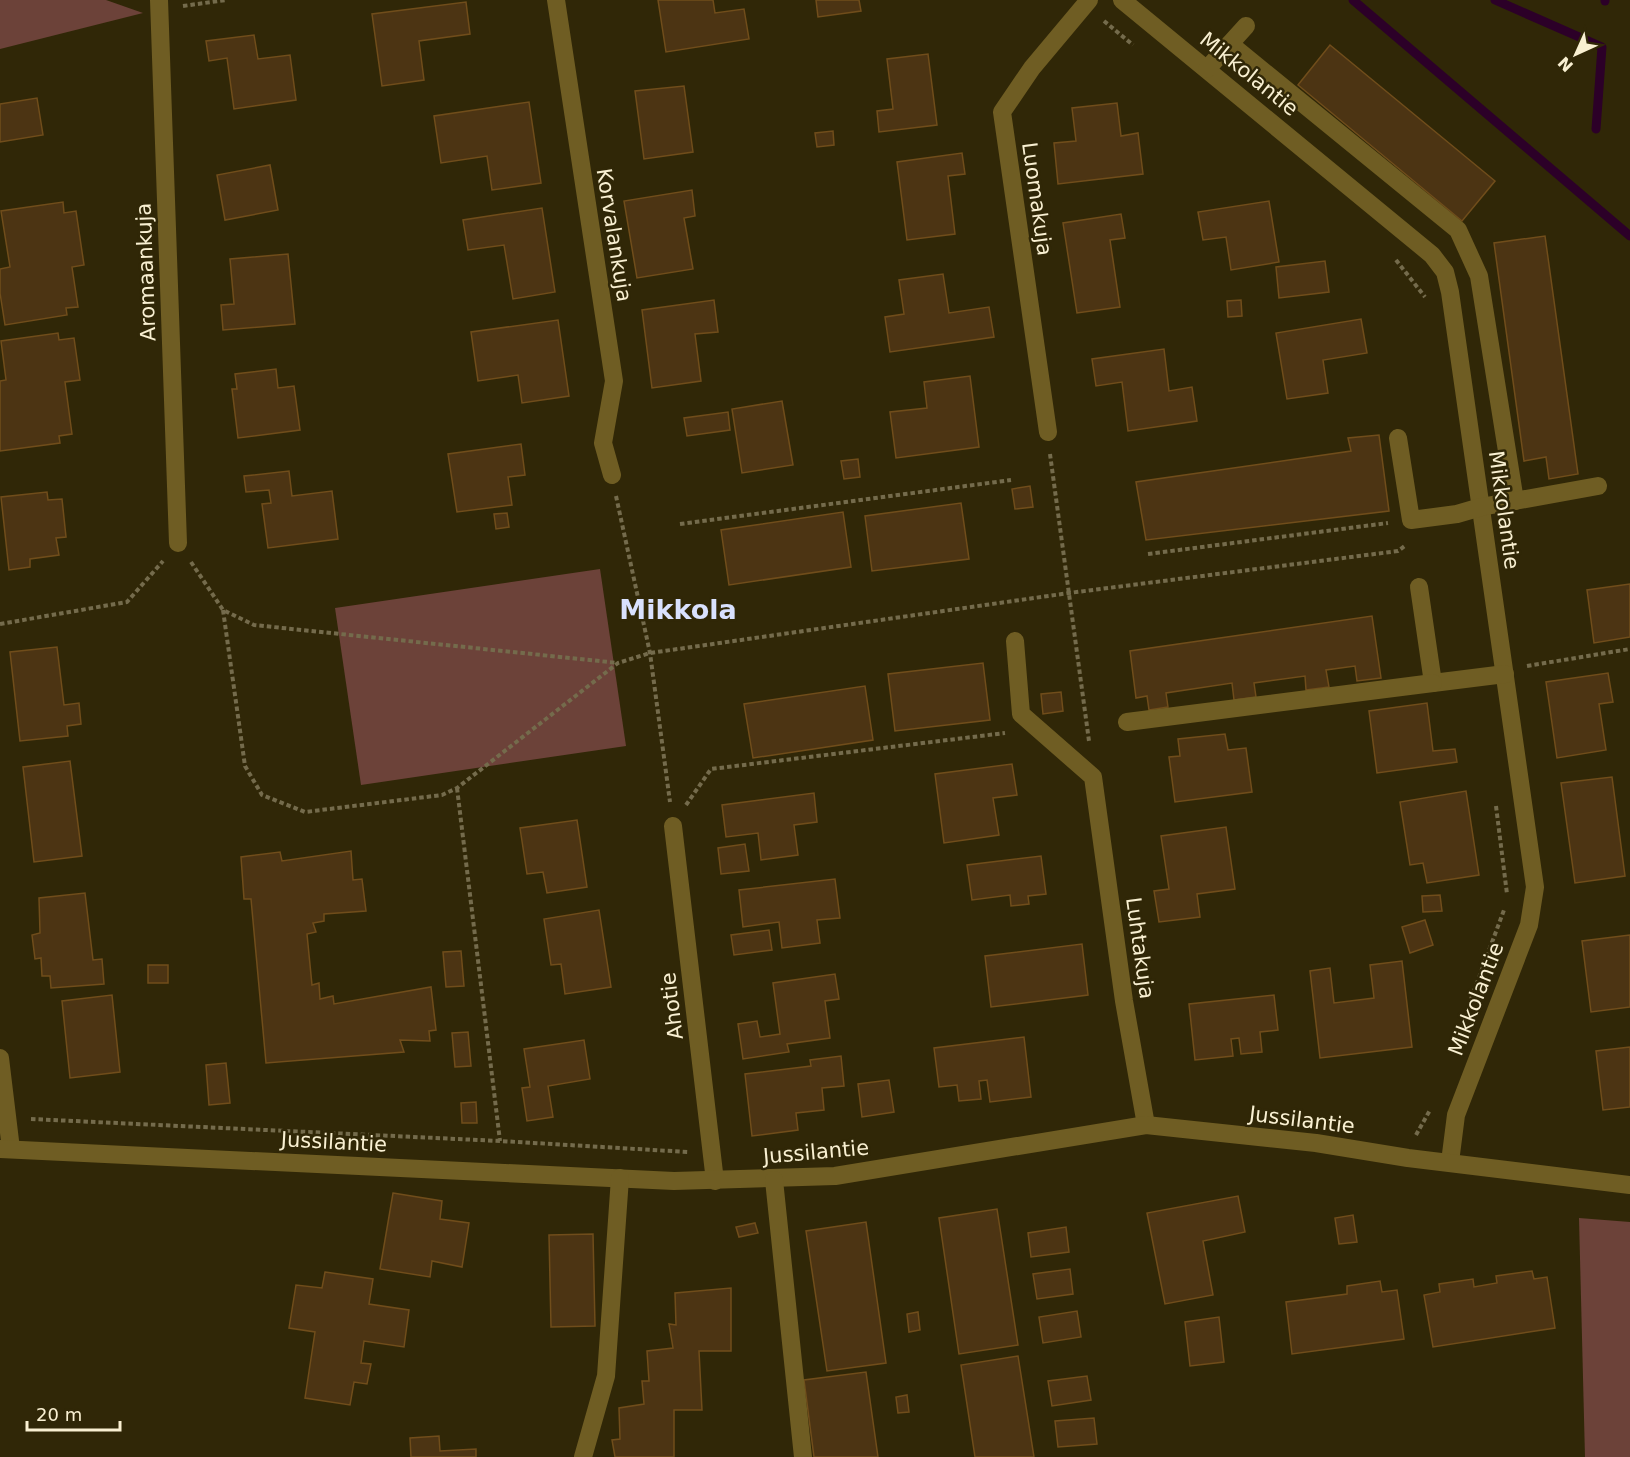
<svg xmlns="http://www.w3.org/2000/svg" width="1630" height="1457" viewBox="0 0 1630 1457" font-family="'DejaVu Sans',sans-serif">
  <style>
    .green { fill: #6c4239 }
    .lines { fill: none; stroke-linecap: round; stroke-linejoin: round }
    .stream { stroke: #2c0028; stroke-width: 9 }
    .building { fill: #4c3413; stroke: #704d1b; stroke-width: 1.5 }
    .path { stroke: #746b4c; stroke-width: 4; stroke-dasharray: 4.5 3; stroke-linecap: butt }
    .minor { stroke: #6f5d23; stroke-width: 18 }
    .labels { text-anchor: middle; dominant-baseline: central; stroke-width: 5; stroke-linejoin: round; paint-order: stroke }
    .street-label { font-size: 21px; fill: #f9f0d2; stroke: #302707 }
    .district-label { font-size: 27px; font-weight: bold; fill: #d9e1fe; stroke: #302707 }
  </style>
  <rect width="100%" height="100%" fill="#302707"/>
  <g class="green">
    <path d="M0,0h106l37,13 -143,36z"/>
    <path d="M600,569l26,177 -265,39 -26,-177z"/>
    <path d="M1579,1218l51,4v235h-45z"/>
  </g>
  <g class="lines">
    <g class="stream">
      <path d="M1353,0l277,236"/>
      <path d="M1495,0l107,47 -6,82"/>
      <path d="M1605,1v-1"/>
    </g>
  </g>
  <g class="building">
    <path d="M658,0h55l2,13 29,-4 5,30 -83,13z"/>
    <path d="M816,0h43l2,11 -43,6z"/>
    <path d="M466,2l4,32 -51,7 5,39 -42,6 -10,-72z"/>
    <path d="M254,35l4,24 32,-4 6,45 -62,9 -7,-51 -18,3 -3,-20z"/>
    <path d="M1330,45l165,136 -33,40 -164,-136z"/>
    <path d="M928,54l9,71 -58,7 -2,-21 16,-2 -6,-50z"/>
    <path d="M684,86l9,66 -49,7 -9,-68z"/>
    <path d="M37,98l6,37 -43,7v-38z"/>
    <path d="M529,102l12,81 -49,7 -5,-34 -46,7 -7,-47z"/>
    <path d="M1117,103l4,33 17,-3 5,41 -85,10 -4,-41 22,-2 -4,-33z"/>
    <path d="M833,131l1,14 -17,2 -2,-14z"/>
    <path d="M962,153l3,21 -17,2 7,58 -48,6 -10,-78z"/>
    <path d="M270,165l8,45 -53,10 -8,-45z"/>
    <path d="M692,190l3,26 -11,2 9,51 -56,9 -13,-77z"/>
    <path d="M1269,201l10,61 -48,8 -5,-33 -23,3 -5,-28z"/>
    <path d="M63,202l1,11 12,-2 8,54 -12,2 6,40 -12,1 1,7 -62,10 -5,-32v-24l10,-2 -9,-56z"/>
    <path d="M542,208l13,84 -42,7 -9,-54 -36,5 -5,-30z"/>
    <path d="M1121,214l4,24 -15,2 10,67 -43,6 -14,-90z"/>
    <path d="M1545,236l33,238 -29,5 -3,-22 -22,4 -30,-218z"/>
    <path d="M288,254l7,70 -72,6 -2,-25 13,-1 -4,-45z"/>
    <path d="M1325,261l4,31 -50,6 -3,-31z"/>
    <path d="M943,274l6,39 40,-6 5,30 -104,15 -5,-35 19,-3 -5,-34z"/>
    <path d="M714,300l4,32 -23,2 6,47 -49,7 -10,-78z"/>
    <path d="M1241,300l1,16 -14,1 -1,-16z"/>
    <path d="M1361,319l6,34 -44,7 5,33 -41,6 -11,-66z"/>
    <path d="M558,320l11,76 -47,7 -4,-28 -40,6 -7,-49z"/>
    <path d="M58,333l1,7 15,-2 6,42 -15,2 7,52 -13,2 1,7 -60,8v-70l6,-1 -5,-39z"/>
    <path d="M1164,349l5,42 23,-4 5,34 -69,10 -6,-49 -26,4 -4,-27z"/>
    <path d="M276,369l2,19 16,-2 6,44 -62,8 -6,-49h5l-2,-15z"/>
    <path d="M970,376l9,71 -83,11 -6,-46 37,-4 -3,-26z"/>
    <path d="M782,401l11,64 -51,8 -10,-64z"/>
    <path d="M728,412l2,18 -43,6 -3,-18z"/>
    <path d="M1379,435l10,76 -243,29 -10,-58 215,-31 -3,-13z"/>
    <path d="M521,444l4,31 -17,2 4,28 -55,7 -9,-58z"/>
    <path d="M858,459l2,18 -16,2 -3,-18z"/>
    <path d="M289,471l3,25 40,-5 6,48 -70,9 -6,-44 9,-1 -2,-13 -23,2 -2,-16z"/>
    <path d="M1030,486l3,21 -18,2 -3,-20z"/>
    <path d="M47,492l1,8 14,-1 4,38 -10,1 3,17 -29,4v8l-21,3 -8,-73z"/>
    <path d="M961,503l8,56 -97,12 -7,-55z"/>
    <path d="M843,512l8,55 -122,18 -8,-55z"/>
    <path d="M507,513l2,14 -13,2 -2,-15z"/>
    <path d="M1630,584v53l-36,6 -7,-53z"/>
    <path d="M1372,616l9,62 -24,3 -2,-15 -29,4 3,17 -23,3 -1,-14 -51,7 2,14 -22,3 -2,-17 -66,10 2,14 -19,3 -2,-14 -11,2 -6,-47z"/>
    <path d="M57,647l7,58 15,-2 2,21 -14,2 1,10 -48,5 -10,-89z"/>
    <path d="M983,663l7,57 -95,11 -7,-57z"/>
    <path d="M1608,673l5,29 -14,2 7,46 -49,8 -11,-76z"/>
    <path d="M865,686l8,54 -120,18 -9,-54z"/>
    <path d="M1061,692l2,19 -20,3 -2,-20z"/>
    <path d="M1427,703l6,48 22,-2 2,13 -80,11 -8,-62z"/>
    <path d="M1225,734l3,16 18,-2 6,44 -77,10 -6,-45 11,-1 -2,-17z"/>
    <path d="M70,761l12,95 -48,6 -11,-95z"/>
    <path d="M1012,764l5,31 -24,3 6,37 -55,8 -9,-69z"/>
    <path d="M1612,777l13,99 -50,7 -14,-100z"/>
    <path d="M1466,791l13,84 -52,8 -4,-20 -13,2 -10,-63z"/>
    <path d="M814,793l3,29 -23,3 4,30 -37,5 -3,-27 -32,4 -4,-32z"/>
    <path d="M577,820l10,67 -40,6 -4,-21 -16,2 -7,-46z"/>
    <path d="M1226,827l9,62 -38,5 3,23 -41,5 -5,-31 15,-2 -8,-53z"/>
    <path d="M745,844l4,27 -28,3 -3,-26z"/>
    <path d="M351,851l2,29 9,-1 4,32 -42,3v7l-11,2 3,9 -9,2 5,51 7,-2 1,16 13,-3 1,8 97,-17 5,43 -7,1 1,10 -30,-1 4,12 -138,11 -15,-164h-7l-3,-42 39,-5 2,9z"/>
    <path d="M1041,856l5,38 -18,2 1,8 -18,2 -1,-11 -38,5 -5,-35z"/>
    <path d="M835,879l5,39 -23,2 3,23 -38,5 -3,-26 -36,5 -4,-37z"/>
    <path d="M85,893l8,67 9,-1 2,25 -53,4 -1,-12h-8l-1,-18 -6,1 -3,-24 8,-2 -1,-35z"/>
    <path d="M1440,895l2,16 -19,1 -1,-16z"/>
    <path d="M599,910l12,77 -46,7 -4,-30 -10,1 -7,-46z"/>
    <path d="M1425,920l8,25 -23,8 -8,-26z"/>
    <path d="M769,930l3,20 -38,5 -3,-20z"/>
    <path d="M1630,935v72l-39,5 -9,-71z"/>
    <path d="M1082,944l6,51 -97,12 -6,-51z"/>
    <path d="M461,951l3,35 -18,1 -3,-35z"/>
    <path d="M1402,961l10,86 -92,11 -10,-87 20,-3 4,35 40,-5 -4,-33z"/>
    <rect x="148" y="965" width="20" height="18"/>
    <path d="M835,974l4,25 -14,2 5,37 -43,6 2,8 -46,7 -5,-35 19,-3 3,16 20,-3 -7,-51z"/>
    <path d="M112,995l8,77 -50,6 -8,-77z"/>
    <path d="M1274,995l4,35 -18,2 2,20 -21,2 -2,-16 -8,1 2,17 -38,4 -6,-56z"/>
    <path d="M468,1032l3,34 -16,1 -3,-34z"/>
    <path d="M1024,1037l7,60 -41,5 -3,-22 -8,1 2,18 -22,2 -2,-16 -18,2 -5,-39z"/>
    <path d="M584,1040l6,39 -42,7 5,31 -26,4 -5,-33 8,-1 -6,-38z"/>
    <path d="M1630,1047v60l-27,3 -7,-59z"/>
    <path d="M841,1056l3,30 -22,2 2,22 -28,3 2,17 -46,6 -7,-62 66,-8 -1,-6z"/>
    <path d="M226,1063l4,40 -21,2 -3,-40z"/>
    <path d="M889,1080l5,32 -32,5 -4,-33z"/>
    <path d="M476,1102l1,21h-15l-1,-20z"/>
    <path d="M393,1193l49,8 -2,18 29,4 -7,44 -30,-6 -2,16 -50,-8z"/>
    <path d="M1238,1196l7,36 -42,9 10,54 -48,9 -18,-91z"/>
    <path d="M997,1209l21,136 -59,9 -20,-136z"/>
    <path d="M1353,1215l4,27 -18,2 -4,-26z"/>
    <path d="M866,1222l20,141 -59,8 -21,-140z"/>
    <path d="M755,1223l3,10 -19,4 -3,-10z"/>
    <path d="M1066,1227l3,25 -38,5 -3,-24z"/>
    <path d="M593,1234l2,92 -44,1 -2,-92z"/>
    <path d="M1070,1269l3,25 -36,5 -4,-25z"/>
    <path d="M1532,1271l2,8 13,-2 8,51 -122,19 -9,-52 16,-3 -1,-8 34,-5 1,8 23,-4 -1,-7z"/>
    <path d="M325,1272l48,7 -4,25 40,6 -5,37 -40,-6 -3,22 10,1 -4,20 -13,-2 -4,23 -45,-7 10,-66 -26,-4 7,-43 26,3z"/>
    <path d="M1380,1281l2,11 15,-2 7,49 -112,15 -6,-52 61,-8v-8z"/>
    <path d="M731,1288v63h-32l3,59h-28v47h-59l-3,-17 8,-1 -1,-31 25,-4 -2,-23h7l-2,-30 26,-3 -4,-24 7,1 -1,-32z"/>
    <path d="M1077,1311l4,26 -38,6 -4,-26z"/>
    <path d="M918,1312l2,18 -11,2 -2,-18z"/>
    <path d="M1219,1317l5,45 -34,4 -5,-44z"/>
    <path d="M1018,1356l16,101h-59l-14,-92z"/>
    <path d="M866,1372l12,85h-64l-10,-77z"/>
    <path d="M1087,1376l4,24 -39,6 -4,-25z"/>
    <path d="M907,1395l2,17 -11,1 -2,-16z"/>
    <path d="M1094,1418l3,26 -39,3 -3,-26z"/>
    <path d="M439,1436l1,15 36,-2v8h-65l-1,-19z"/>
  </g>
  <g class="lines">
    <g class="path">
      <path d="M183,6l43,-6"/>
      <path d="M1104,21l29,24"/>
      <path d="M1396,260l29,37"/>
      <path d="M1050,454l39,287"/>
      <path d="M616,496l34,157 20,149"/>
      <path d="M680,524l331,-44"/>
      <path d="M1148,554l240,-31"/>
      <path d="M191,562l32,48 31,15 364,38"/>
      <path d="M223,610l22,156 17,29 43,17 137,-17 15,-7 161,-125 32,-10 419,-60 329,-42 8,-6"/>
      <path d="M0,624l127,-22 36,-41"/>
      <path d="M1527,666l103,-17"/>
      <path d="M457,788l43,353"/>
      <path d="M686,805l25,-36 294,-36"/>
      <path d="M1496,806l11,88"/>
      <path d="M1471,999l33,-89"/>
      <path d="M31,1119l469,22 188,11"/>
      <path d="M1416,1135l14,-25"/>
    </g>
    <g class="minor">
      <path d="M159,0l19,543"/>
      <path d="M556,0l58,381 -11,62 9,32"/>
      <path d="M1122,0l310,255 13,17 5,20 85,595 -6,38 -73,190 -6,47"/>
      <path d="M1230,44l228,186 21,46 36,225"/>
      <path d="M1207,69l39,-43"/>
      <path d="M1048,432l-46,-320 30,-44 57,-68"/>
      <path d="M1398,438l13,82 46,-6 24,-7 117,-21"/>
      <path d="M1419,587l14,96 72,-9"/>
      <path d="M1015,641l6,73 72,63 31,224 22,124"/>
      <path d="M1127,722l306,-39"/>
      <path d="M673,826l42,355"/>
      <path d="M0,1058l11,91"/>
      <path d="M0,1149l674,32 161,-5 311,-51 170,18 92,15 222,27"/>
      <path d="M774,1180l29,277"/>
      <path d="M583,1457l23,-81 14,-198"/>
    </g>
  </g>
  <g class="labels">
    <g class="street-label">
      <text transform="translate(1249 74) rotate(39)">Mikkolantie</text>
      <text transform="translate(1037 199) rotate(82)">Luomakuja</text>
      <text transform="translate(614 235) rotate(81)">Korvalankuja</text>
      <text transform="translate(146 272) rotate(-92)">Aromaankuja</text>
      <text transform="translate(1504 510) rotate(82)">Mikkolantie</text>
      <text transform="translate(1140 948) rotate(82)">Luhtakuja</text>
      <text transform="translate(1476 999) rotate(-69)">Mikkolantie</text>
      <text transform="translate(672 1006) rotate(-97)">Ahotie</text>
      <text transform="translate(1302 1120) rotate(7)">Jussilantie</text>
      <text transform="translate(334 1142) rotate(3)">Jussilantie</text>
      <text transform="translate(816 1152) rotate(-5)">Jussilantie</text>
    </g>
    <g class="district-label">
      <text x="678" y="609">Mikkola</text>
    </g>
  </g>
  <g transform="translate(1576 54) rotate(225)" stroke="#302707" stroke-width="4.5" paint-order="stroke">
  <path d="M0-4.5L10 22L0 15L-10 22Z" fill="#f9f0d2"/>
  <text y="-9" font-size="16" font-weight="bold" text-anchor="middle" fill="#f9f0d2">N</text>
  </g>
  <path d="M27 1421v9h93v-9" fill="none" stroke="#f9f0d2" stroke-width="3"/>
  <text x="36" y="1421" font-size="18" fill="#f9f0d2" stroke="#302707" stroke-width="4.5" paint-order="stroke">20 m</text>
</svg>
